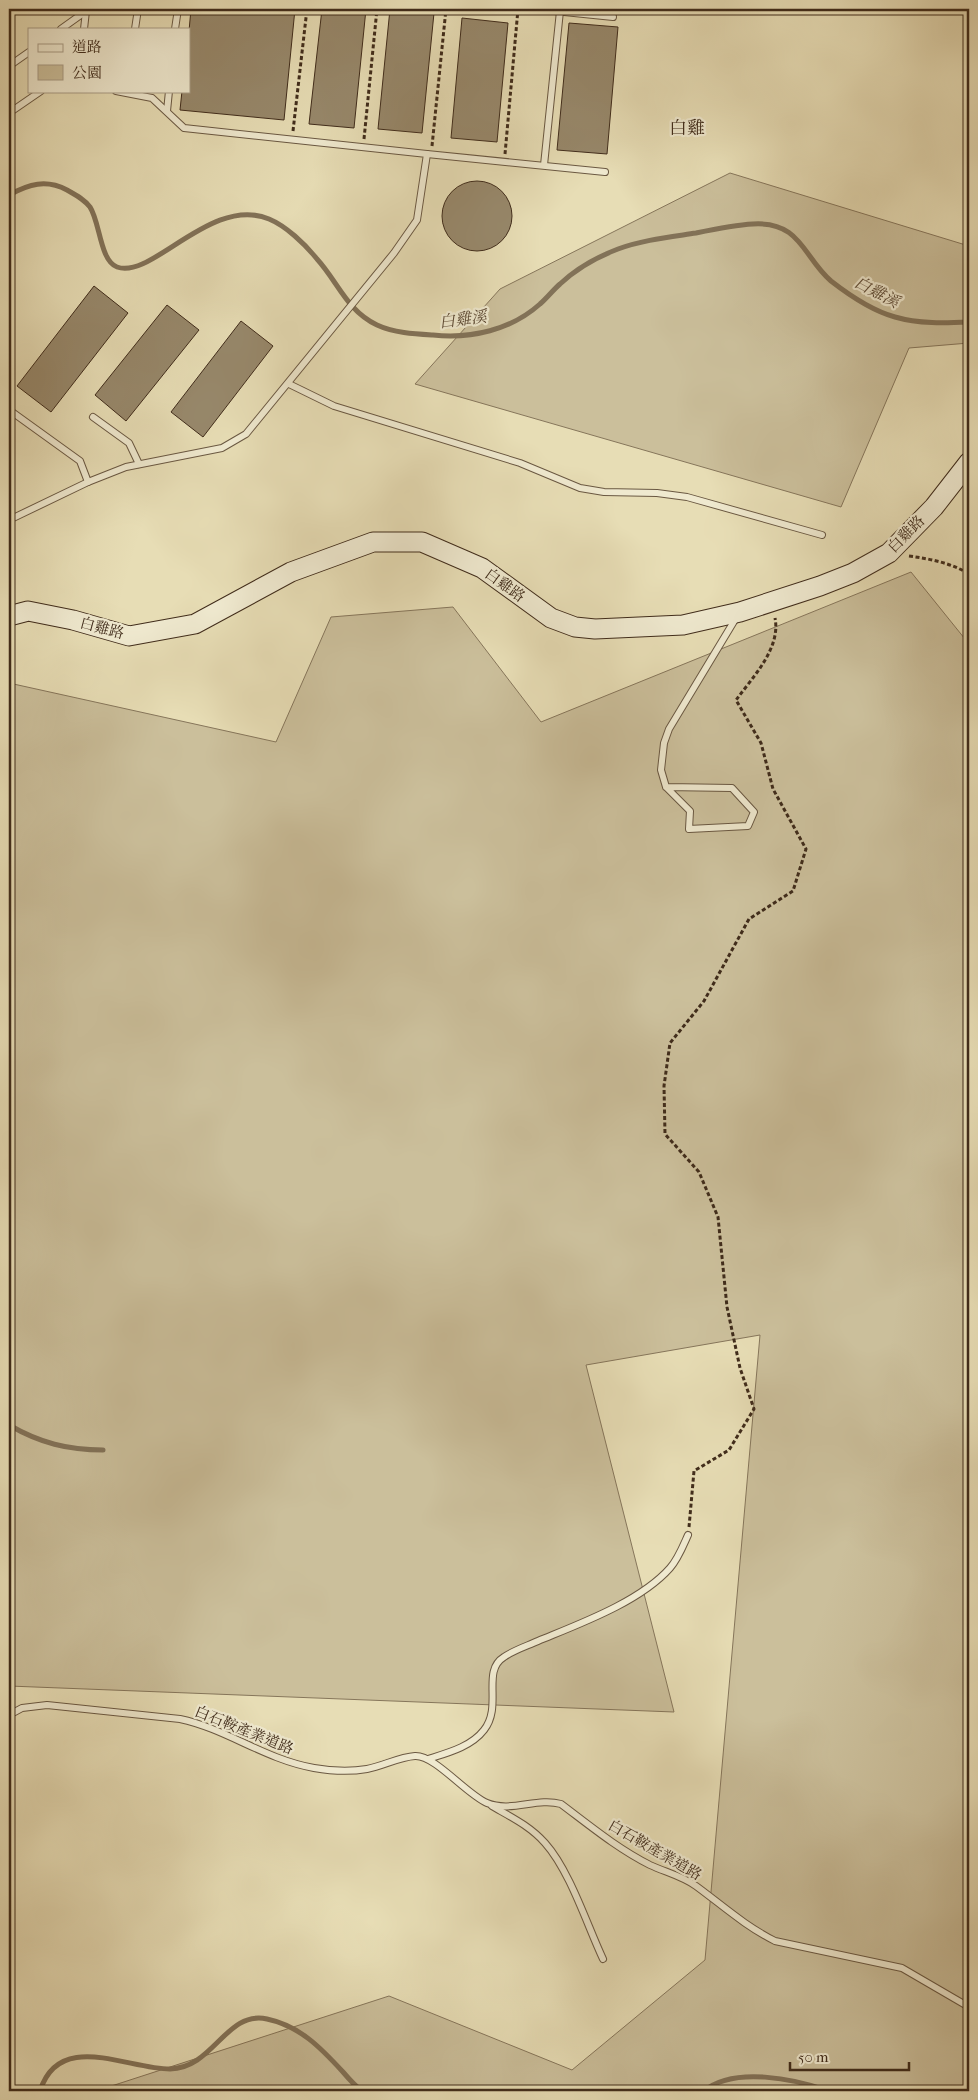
<svg xmlns="http://www.w3.org/2000/svg" width="978" height="2100" viewBox="0 0 978 2100" font-family="'IM FELL French Canon','Noto Serif TC',serif">
  <style>
    .green { fill: #cbbf9b; stroke: #86765b }
    .lines { fill: none; stroke-linecap: round; stroke-linejoin: round }
    .stream { stroke: #827258; stroke-width: 5 }
    .building { fill: #97886b; stroke: #402c1b }
    .lane-casing { stroke: #6a5842; stroke-width: 8 }
    .secondary-casing { stroke: #402c1b; stroke-width: 21 }
    .path { stroke: #402c1b; stroke-width: 3; stroke-dasharray: 4 2.5; stroke-linecap: butt }
    .lane { stroke: #efe9cf; stroke-width: 6 }
    .secondary { stroke: #efe9cf; stroke-width: 19 }
    .labels { text-anchor: middle; dominant-baseline: central; stroke-width: 4.5; stroke-linejoin: round; paint-order: stroke }
    .street-label { font-size: 15px; fill: #402c1b; stroke: #efe9cf }
    .water-label { font-size: 16px; font-style: italic; fill: #5c4934; stroke: #efe9cf }
    .quarter-label { font-size: 18px; fill: #402c1b; stroke: #efe9cf }
  </style>
  <rect width="100%" height="100%" fill="#e7ddb5"/>
  <filter id="stains"><feTurbulence type="fractalNoise" baseFrequency=".004" numOctaves="4"/><feColorMatrix values="0 0 0 0 .2 0 0 0 0 .09 0 0 0 0 .02 0 0 0 .5 -.17"/></filter>
  <radialGradient id="worn" r=".72"><stop offset=".6" stop-color="#630" stop-opacity="0"/><stop offset="1" stop-color="#630" stop-opacity=".3"/></radialGradient>
  <g class="green">
    <path d="M730,173l239,73v97l-60,5 -68,159 -426,-123 85,-95z"/>
    <path d="M911,572l58,72v1447h-873l293,-95 183,74 133,-110 55,-625 -174,30 88,347 -665,-26v-1003l267,59 55,-125 122,-10 88,115z"/>
  </g>
  <g class="lines">
    <g class="stream">
      <path d="M9,195c20,-11 37,-16 58,-5 9,5 17,9 23,17 10,15 10,54 27,60 35,13 94,-72 152,-48 17,7 36,25 48,40 21,23 30,52 60,66 17,8 38,9 56,10 38,4 78,-5 107,-31 7,-6 13,-14 20,-20 16,-15 37,-27 58,-35 24,-9 52,-12 78,-16 19,-4 38,-8 57,-9 48,-3 50,33 78,57 18,14 42,30 64,36 24,7 50,6 74,5"/>
      <path d="M9,802l2,-4"/>
      <path d="M9,1425c31,18 59,25 94,25"/>
      <path d="M40,2091c19,-61 87,-22 130,-22 44,-1 56,-59 97,-50 33,7 54,29 76,53 6,7 12,14 19,19"/>
      <path d="M704,2091c30,-25 91,-12 125,0"/>
      <path d="M951,2091l18,-4"/>
    </g>
  </g>
  <g class="building">
    <path d="M191,9h104l-11,111 -104,-10 2,-19h7v-60z"/>
    <path d="M322,9h44l-12,119 -45,-4z"/>
    <path d="M390,9l44,4 -12,120 -44,-4z"/>
    <path d="M462,18l46,5 -11,119 -46,-4z"/>
    <path d="M569,23l49,4 -11,127 -50,-4z"/>
    <circle cx="477" cy="216" r="35"/>
    <path d="M94,286l34,27 -77,99 -34,-26z"/>
    <path d="M167,305l32,25 -73,91 -31,-26z"/>
    <path d="M241,321l32,25 -70,91 -32,-25z"/>
  </g>
  <g class="lines">
    <defs>
      <g id="lane">
        <path d="M535,9l78,8"/>
        <path d="M61,29l28,-20"/>
        <path d="M84,29l2,-18"/>
        <path d="M135,29l3,-20"/>
        <path d="M175,29l3,-20"/>
        <path d="M9,66l20,-14"/>
        <path d="M167,111l2,-20"/>
        <path d="M9,113l32,-22"/>
        <path d="M427,154l178,18"/>
        <path d="M544,165l16,-154"/>
        <path d="M289,384l45,22 186,57 60,25 24,4 53,1 30,4 135,38"/>
        <path d="M12,412l68,49 8,21"/>
        <path d="M93,417l36,26 10,21"/>
        <path d="M9,520l79,-38 38,-15 96,-19 24,-14 148,-181 23,-33 10,-66 -243,-26 -32,-30 -36,-7"/>
        <path d="M666,787l66,1 22,24 -6,14 -59,3 1,-18 -24,-24 -5,-17 3,-27 5,-14 67,-111"/>
        <path d="M9,1715l13,-7 25,-3 133,14c47,10 84,40 134,49 17,3 36,4 53,1 16,-3 32,-12 48,-13 20,-1 51,38 72,47 24,10 50,-6 74,1 28,21 57,45 89,61 15,7 32,11 46,21 26,19 49,40 79,55l127,27 67,39"/>
        <path d="M428,1759c19,-6 43,-12 56,-29 19,-24 -3,-59 20,-73 10,-7 23,-11 34,-16 41,-17 102,-39 132,-73 8,-9 13,-22 18,-33"/>
        <path d="M492,1806c19,11 38,20 53,37 25,28 42,82 58,116"/>
      </g>
      <path id="secondary" d="M9,616l19,-5 45,9 56,16 66,-12 96,-52 82,-30h49l60,26 69,50 24,9 20,2 88,-4 57,-13 80,-26 33,-13 36,-20 45,-46 35,-45"/>
    </defs>
    <use href="#lane" class="lane-casing"/>
    <use href="#secondary" class="secondary-casing"/>
    <g class="path">
      <path d="M293,131l14,-122"/>
      <path d="M364,139l13,-130"/>
      <path d="M432,146l14,-137"/>
      <path d="M505,154l13,-145"/>
      <path d="M909,556c22,3 42,7 60,18"/>
      <path d="M689,1527l5,-56 35,-21 25,-41 -14,-41 -13,-61 -9,-90 -19,-45 -34,-38 -1,-48 6,-43 34,-42 45,-82 44,-28 13,-42 -33,-60 -12,-46 -25,-43c17,-23 45,-52 39,-82"/>
    </g>
    <use href="#lane" class="lane"/>
    <use href="#secondary" class="secondary"/>
  </g>
  <g class="labels">
    <g class="street-label">
      <text transform="translate(906 534) rotate(-45)">白雞路</text>
      <text transform="translate(505 585) rotate(36)">白雞路</text>
      <text transform="translate(102 628) rotate(15)">白雞路</text>
      <text transform="translate(244 1730) rotate(22)">白石鞍產業道路</text>
      <text transform="translate(655 1850) rotate(30)">白石鞍產業道路</text>
    </g>
    <g class="water-label">
      <text transform="translate(877 292) rotate(28)">白雞溪</text>
      <text transform="translate(463 319) rotate(-7)">白雞溪</text>
    </g>
    <g class="quarter-label">
      <text x="687" y="128">白雞</text>
    </g>
  </g>
  <rect width="978" height="2100" fill="none" stroke="#e7ddb5" stroke-width="30"/>
  <rect x="10" y="10" width="958" height="2080" fill="none" stroke="#402c1b" stroke-width="2.5"/>
  <rect x="15" y="15" width="948" height="2070" fill="none" stroke="#402c1b"/>
  <rect x="28" y="28" width="162" height="65" fill="#efe9cf" stroke="#a99d87"/>
  <rect x="38" y="44" width="25" height="8" fill="#efe9cf" stroke="#a99d87"/>
  <text x="72" y="52" font-size="15" fill="#402c1b">道路</text>
  <rect x="38" y="65" width="25" height="15" fill="#cbbf9b" stroke="#a99d87"/>
  <text x="72" y="78" font-size="15" fill="#402c1b">公園</text>
  <path d="M790 2062v8h119v-8" fill="none" stroke="#402c1b" stroke-width="2.5"/>
  <text x="798" y="2062" font-size="15" fill="#402c1b" stroke="#efe9cf" stroke-width="4" paint-order="stroke">50 m</text>
  <rect width="100%" height="100%" filter="url(#stains)"/>
  <rect width="100%" height="100%" fill="url(#worn)"/>
</svg>
